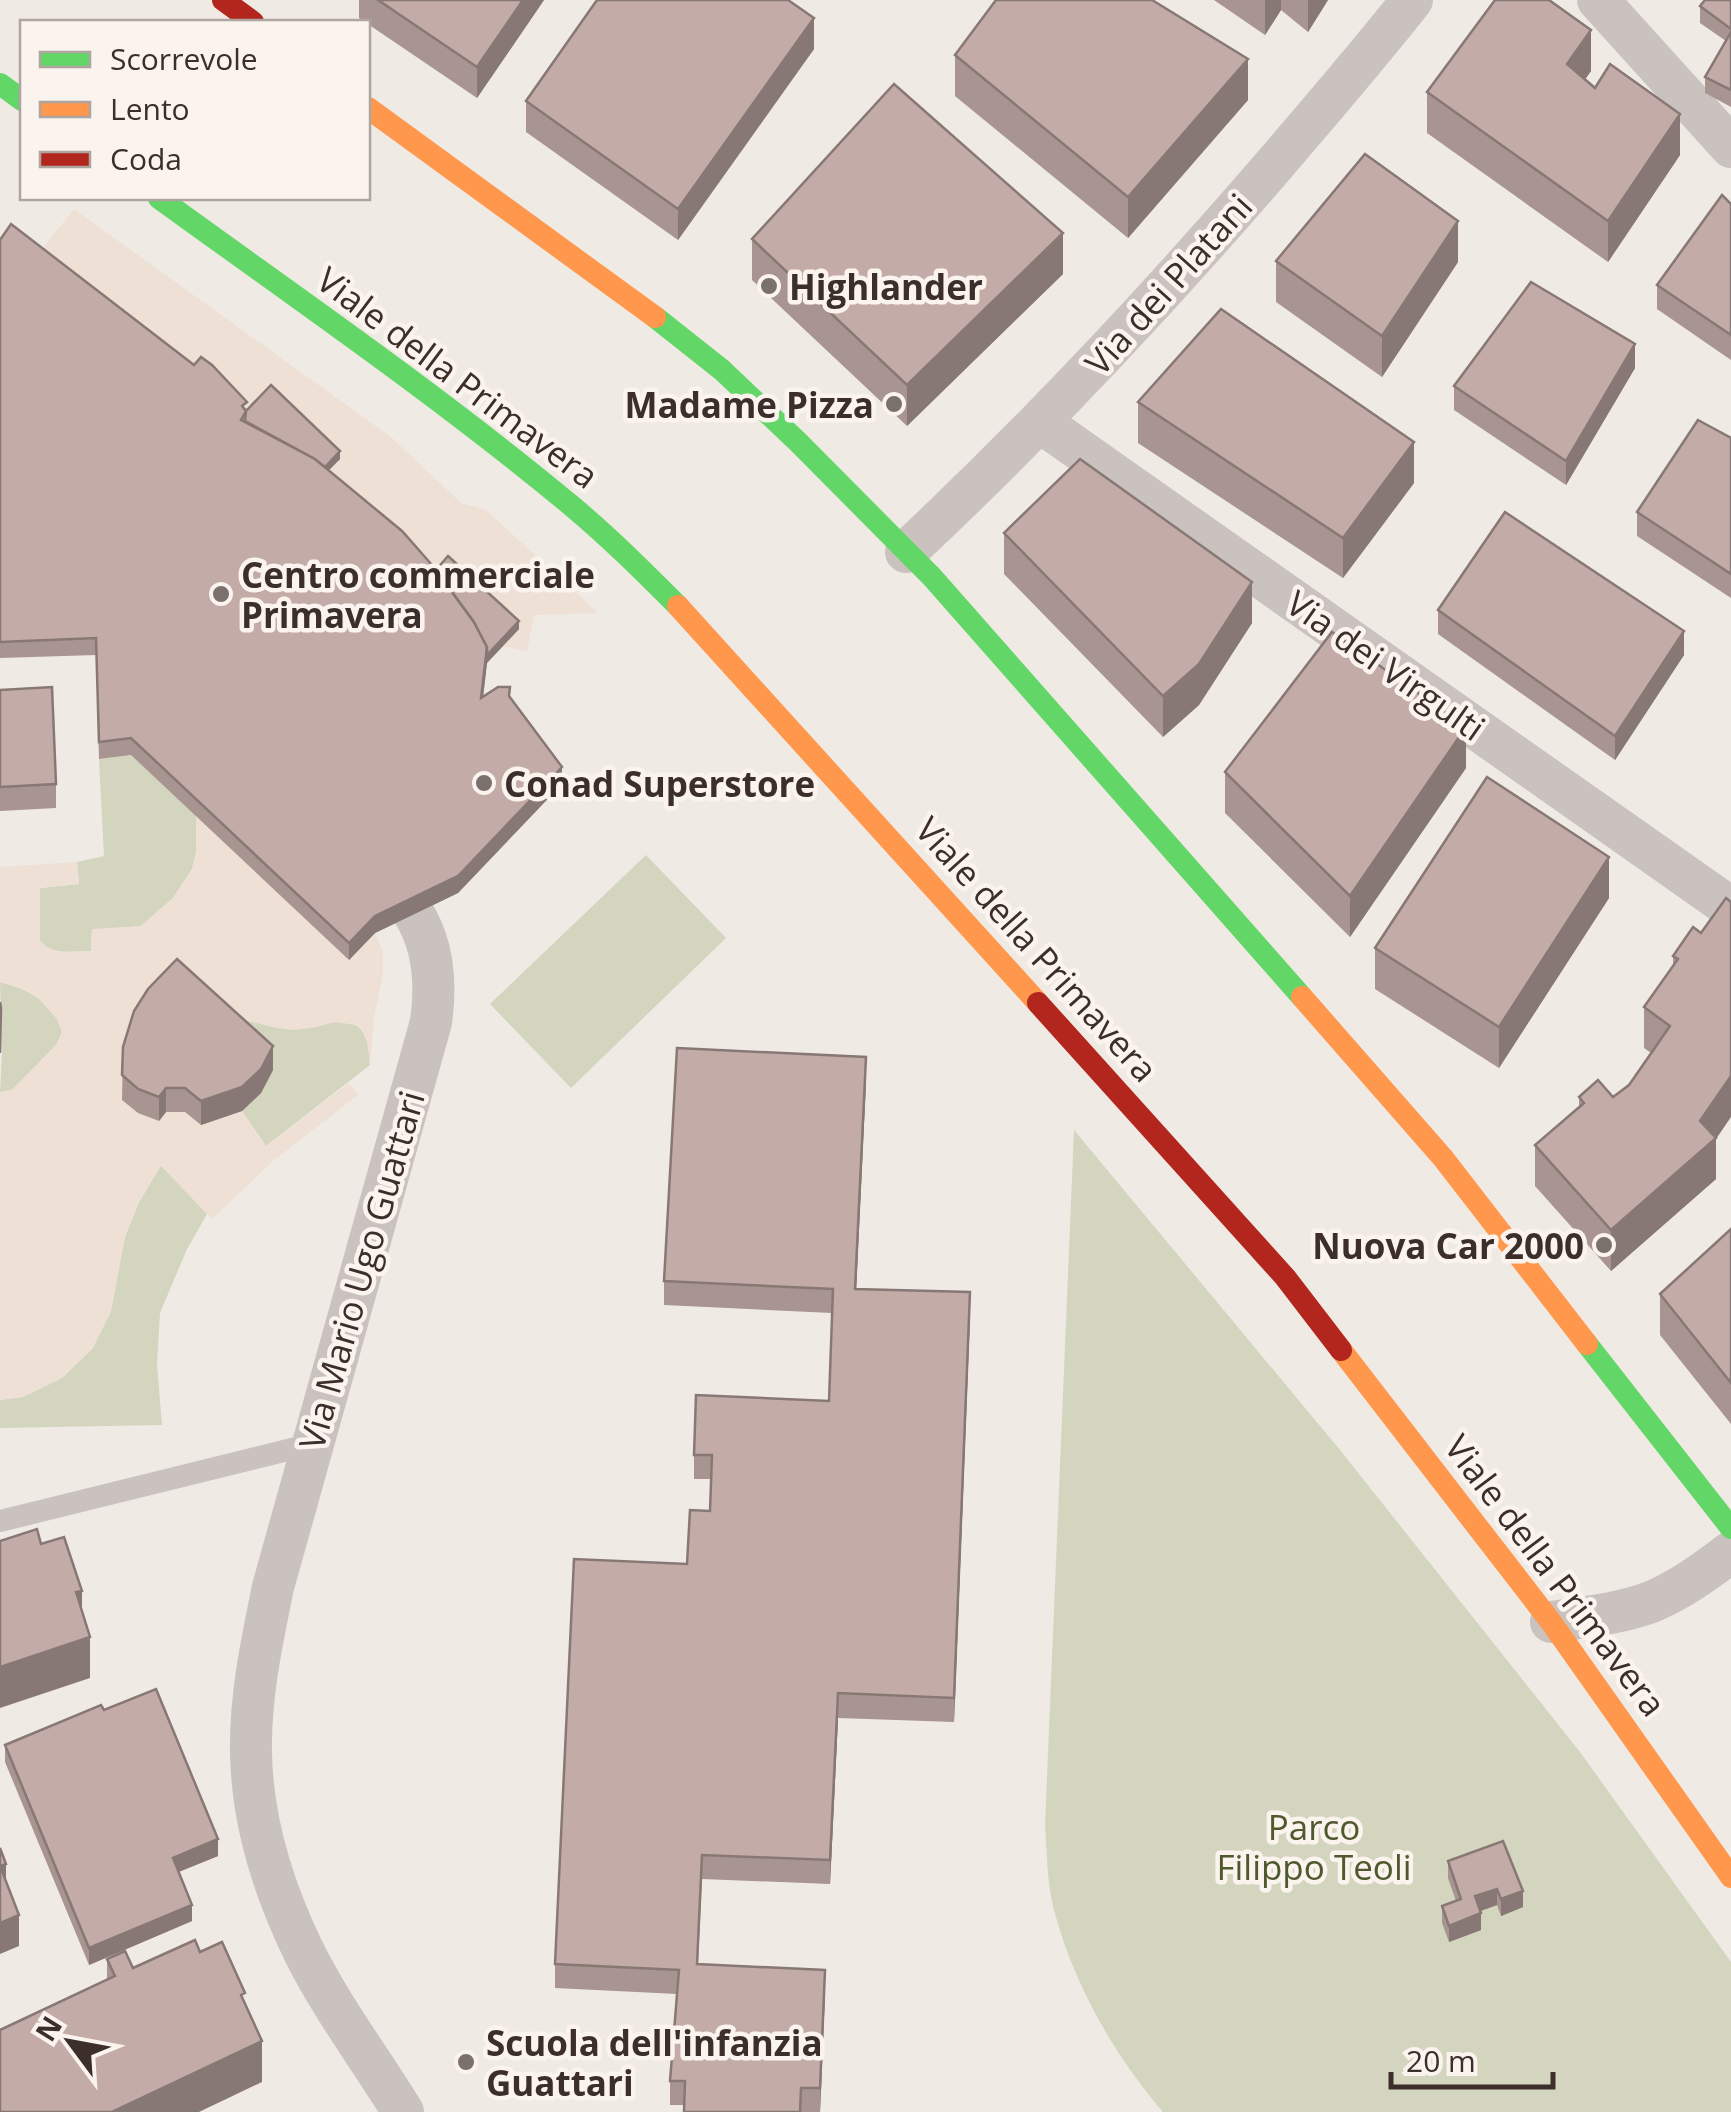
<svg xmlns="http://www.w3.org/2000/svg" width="1731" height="2112" viewBox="0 0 1731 2112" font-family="'Open Sans',sans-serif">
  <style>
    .green { fill: #d3d5bf }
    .plaza { fill: #eee0d5 }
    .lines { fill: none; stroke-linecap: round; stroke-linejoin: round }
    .lane { stroke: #c9c2be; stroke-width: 22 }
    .street { stroke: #c9c2be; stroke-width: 42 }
    .fast { stroke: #63d668; stroke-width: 22 }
    .slow { stroke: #ff974d; stroke-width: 22 }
    .jam { stroke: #b3261e; stroke-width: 22 }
    .wall { fill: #a89490 }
    .shaded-wall { fill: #887875 }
    .building { fill: #c3aca7; stroke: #887875; stroke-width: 2.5 }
    .poi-dot { fill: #7a706c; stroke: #fbf3ee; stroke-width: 4 }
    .labels { text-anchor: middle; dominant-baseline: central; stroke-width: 9; stroke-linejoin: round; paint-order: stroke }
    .street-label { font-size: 35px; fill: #3b2e2b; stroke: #fbf3ee }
    .poi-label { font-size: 35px; font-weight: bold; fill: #3b2e2b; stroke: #fbf3ee; text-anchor: start }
    .park-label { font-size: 35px; fill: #4f592e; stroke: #fbf3ee }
  </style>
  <rect width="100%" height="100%" fill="#f0eae5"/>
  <g class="green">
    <path d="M131,755l65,60v38l-4,16 -19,29 -32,28 -49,4 -1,21c-18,0 -39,5 -51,-10v-53l39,-4 -2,-22 27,-6 -5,-97z"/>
    <path d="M646,855l80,83 -155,150 -81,-84z"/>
    <path d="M0,982c26,6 58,22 62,51l-6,12 -40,41 -4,4 -12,2 2,-39z"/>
    <path d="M244,1020c21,3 42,7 63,8 8,0 15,-3 23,-5 33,-7 39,14 40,42l-104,81 -24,-35z"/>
    <path d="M1074,1130l266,320 240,302 151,210v150h-568c-49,-57 -90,-129 -109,-202 -7,-27 -7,-57 -9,-85z"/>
    <path d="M161,1165l46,49 -20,35 -27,64 -3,51 5,61 -162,3v-28l23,-3 39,-19 31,-30 25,-76 7,-35 13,-33z"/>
  </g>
  <g class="plaza">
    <path d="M74,209l317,228 70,66 25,7 112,103 -64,2 -7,36 -24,-5 -256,-227 -213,-160z"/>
    <path d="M196,815l153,144 26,-26 8,19v23l-9,42 -4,48 -3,-25 -4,-9 -7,-6 -22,-3 -23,6 -17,2 -17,-2 -33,-8 -121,51 -1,28 37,22 7,-9h19l16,13 41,-14 24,35 83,-63 9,12 -85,66 -61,58 -51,-53 -24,38 -12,33 -14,75 -18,36 -31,30 -39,19 -23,3v-308l12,-2 4,-4 40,-41 6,-12 -5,-14 -18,-20 -15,-10 -24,-7v-115l77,-5 2,22 -39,4v53l4,5 15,6 32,-1 1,-22 49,-3 32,-28 19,-29 4,-16z"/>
  </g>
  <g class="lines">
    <path class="lane" d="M0,1521l312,-77"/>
    <g class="street">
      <path d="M1598,0l133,147"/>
      <path d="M1040,422l691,486"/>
      <path d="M906,552c130,-122 252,-252 369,-388 46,-54 93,-108 137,-164"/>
      <path d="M378,870c47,44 62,88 53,152l-158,565c-11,54 -23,109 -22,165 1,68 23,138 52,198 28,57 67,108 100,162"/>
      <path d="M1551,1622c34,-5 68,-8 100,-20 29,-12 55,-31 80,-50"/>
    </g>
    <g class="fast">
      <path d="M0,84l22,16"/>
      <path d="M159,198c139,101 282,199 414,309 37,31 71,65 105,99"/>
      <path d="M655,317l67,53 76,72 134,135 370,420"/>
      <path d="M1587,1344l144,184"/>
    </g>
    <g class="slow">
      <path d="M368,108l287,209"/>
      <path d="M678,606l360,397"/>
      <path d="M1302,997l141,161 144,186"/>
      <path d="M1341,1350l210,272 180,255"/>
    </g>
    <g class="jam">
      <path d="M223,0l30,22"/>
      <path d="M1038,1003l247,274 56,73"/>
    </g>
  </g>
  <g class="wall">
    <path d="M359,0h185l-67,98 -118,-80z"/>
    <path d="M1214,0h114l-20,32 -27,-22 -16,25z"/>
    <path d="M1731,0v107l-26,-14v-16l21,-36 -26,-18v-17z"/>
    <path d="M814,49l-136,191 -152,-108v-31z"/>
    <path d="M955,55l293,45 -120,138 -173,-142z"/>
    <path d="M1591,71l-6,8 95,76 -72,107 -181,-129v-41z"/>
    <path d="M1731,204v156l-74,-51v-24z"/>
    <path d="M752,239l311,35 -156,152 -155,-146z"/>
    <path d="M0,240l247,169 93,50 -11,11 107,100 83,59 -32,34 -4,34 27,1 52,86 -104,109 -83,40 -26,27 -218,-205 -32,4 -3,-104 -96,3z"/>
    <path d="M1276,261l182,1 -76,115 -106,-75z"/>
    <path d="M1635,368l-69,117 -112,-75v-24z"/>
    <path d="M1138,402l276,81 -71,95 -205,-135z"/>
    <path d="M1731,438v160l-94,-62v-24z"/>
    <path d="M1004,533l248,90 -53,82 -36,32 -159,-163z"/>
    <path d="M1438,610l246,45 -69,105 -177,-126z"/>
    <path d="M0,690l56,94v24l-56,3z"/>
    <path d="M1466,768l-116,169 -125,-124v-41z"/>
    <path d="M1609,898l-110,170 -124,-79v-41z"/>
    <path d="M1693,927l23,212v40l-105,92 -76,-85v-41l44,-38v-10h34l16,-12 22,-32 -7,-5v-41l29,-41v-10z"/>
    <path d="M123,1047l150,23 -12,23 -19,18 -41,14 -16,-13h-19l-7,9 -21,-8 -16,-13z"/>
    <path d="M866,1081l-10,208 114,27 -16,406 -116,-4 -8,166 -128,-5 -4,85 127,30 -5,118h-136v-7h-14v-24l7,-87 -122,-6v-24l132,-400 23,-53 1,-32h-17v-24l135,-54 3,-88 -168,-8v-24z"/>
    <path d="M1731,1229v195l-71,-89v-41z"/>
    <path d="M104,1710l114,146 -39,16 13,49 -103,44 -84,-203v-17z"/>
    <path d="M1503,1841l20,66 -22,9 -4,-11 -17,6 1,19 -32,12 -7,-19v-17l14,-5 -8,-23v-17z"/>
    <path d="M200,1952l45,52 17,78 -155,-102v-21l26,9z"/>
  </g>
  <g class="shaded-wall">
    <path d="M523,0h21l-67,98v-31z"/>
    <path d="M1265,0h16v10l-16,25z"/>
    <path d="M1308,0h20l-20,32z"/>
    <path d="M814,18v31l-136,191v-31z"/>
    <path d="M1591,30v41l-24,34v-41z"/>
    <path d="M1248,59v41l-120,138v-41z"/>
    <path d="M1680,114v41l-72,107v-41z"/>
    <path d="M1458,221v41l-76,115v-41z"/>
    <path d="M1063,233v41l-156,152v-41z"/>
    <path d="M1635,344v24l-69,117v-24z"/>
    <path d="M1414,442v41l-71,95v-40z"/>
    <path d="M340,451v8l-20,20v-8z"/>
    <path d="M1252,582v41l-53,82 -36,32v-41z"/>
    <path d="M519,621v8l-32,34 -6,52v-17l6,-51z"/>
    <path d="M1684,631v24l-69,105v-24z"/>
    <path d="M1466,727v41l-116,169v-41z"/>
    <path d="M562,767v17l-104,109 -83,40 -26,27v-17l26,-27z"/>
    <path d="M1609,857v41l-110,170v-41z"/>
    <path d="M273,1046v24l-12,23 -19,18 -41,14v-24z"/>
    <path d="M866,1057v24l-11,232v-24z"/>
    <path d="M1731,1076v41l-15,22v40l-105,92v-41l89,-109z"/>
    <path d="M166,1088v24l-7,9v-24z"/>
    <path d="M970,1292v24l-16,406v-24z"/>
    <path d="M82,1591v41l-6,-40z"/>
    <path d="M90,1637v41l-90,30v-41z"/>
    <path d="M838,1693v25l-8,166v-24z"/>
    <path d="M218,1839v17l-45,18v-16z"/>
    <path d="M6,1864v30l-6,-28z"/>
    <path d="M1497,1889v16l-22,8v-17z"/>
    <path d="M1523,1891v16l-22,9v-17z"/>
    <path d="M192,1905v16l-103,44v-17z"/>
    <path d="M1481,1913v17l-32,12v-16z"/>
    <path d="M19,1915v31l-19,8v-31z"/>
    <path d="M825,1970v24l-5,118v-24z"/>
    <path d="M262,2041v41l-63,30h-87z"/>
  </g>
  <g class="building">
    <path d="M378,0h145l-46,67z"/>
    <path d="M597,0h191l26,18 -136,191 -152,-108z"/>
    <path d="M996,0h156l96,59 -120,138 -173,-142z"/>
    <path d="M1495,0h54l42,30 -24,34 28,24 15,-24 70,50 -72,107 -181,-129z"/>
    <path d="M1705,0h26v29l-31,-23z"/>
    <path d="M1731,32v58l-26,-13z"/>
    <path d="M894,84l169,149 -156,152 -155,-146z"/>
    <path d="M1365,154l93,67 -76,115 -106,-75z"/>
    <path d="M1722,195l9,9v131l-74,-50z"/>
    <path d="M11,224l183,141 7,-8 11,8 35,37 -5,4 4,5 -5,9 74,39 87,72 30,34 42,57 13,25 -6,51 17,-11h12l-1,9 53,71 -104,109 -83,40 -26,27 -218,-205 -32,4 -3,-104 -96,4v-402z"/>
    <path d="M1531,282l104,62 -69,117 -112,-75z"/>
    <path d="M1221,309l193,133 -71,96 -205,-136z"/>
    <path d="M271,385l69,66 -15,16 -10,-8 -70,-38 1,-10z"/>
    <path d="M1698,420l33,18v136l-94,-62z"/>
    <path d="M1080,459l172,123 -53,82 -36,32 -159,-163z"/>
    <path d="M1505,512l179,119 -69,105 -177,-126z"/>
    <path d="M448,556l71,65 -32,34v-8l-13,-25 -38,-52z"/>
    <path d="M1332,632l134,95 -116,169 -125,-124z"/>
    <path d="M52,687l4,97 -56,3v-97z"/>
    <path d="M1487,777l122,80 -110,170 -124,-79z"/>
    <path d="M1726,898l5,4v174l-31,45 16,17 -105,92 -76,-85 49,-42 -5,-6 19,-17 15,17 16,-12 41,-59 -26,-19 34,-48 -5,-3 20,-29 8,6z"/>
    <path d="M177,959l96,87 -12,23 -19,18 -41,14 -16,-13h-19l-7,9 -21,-8 -16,-14 1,-28 11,-36 14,-22z"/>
    <path d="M0,1002l1,6 -1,45z"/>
    <path d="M677,1048l189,9 -11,232 115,3 -16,406 -116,-5 -8,167 -128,-5 -5,109 128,6 -5,118h-19l-1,24h-116l1,-31h-15l9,-111 -124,-6 19,-405 113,5 3,-54 20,1 2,-56h-18l2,-60 133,6 4,-112 -169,-8z"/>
    <path d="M1731,1229v154l-71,-89z"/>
    <path d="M37,1529l4,15 23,-7 18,54 -6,1 14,45 -90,30v-126z"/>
    <path d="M156,1689l62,150 -45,19 19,47 -103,43 -84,-203 96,-40 3,5z"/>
    <path d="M1503,1841l20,50 -22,8 -4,-10 -22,7 6,17 -32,13 -7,-20 19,-7 -13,-38z"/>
    <path d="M0,1848l6,16 -6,2 19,49 -19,8z"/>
    <path d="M195,1940l5,12 22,-10 23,51 -4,2 21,46 -150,71h-112v-82l115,-54 -8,-17 18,-8 8,17z"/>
  </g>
  <g class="poi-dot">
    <circle cx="769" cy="286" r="10"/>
    <circle cx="894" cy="404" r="10"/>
    <circle cx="221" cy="594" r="10"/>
    <circle cx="484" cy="783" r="10"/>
    <circle cx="1604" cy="1245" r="10"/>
    <circle cx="466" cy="2062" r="10"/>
  </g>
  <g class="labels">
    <g class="street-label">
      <text transform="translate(1168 284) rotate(-48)">Via dei Platani</text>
      <text transform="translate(458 377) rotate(37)">Viale della Primavera</text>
      <text transform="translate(1386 665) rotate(35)">Via dei Virgulti</text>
      <text transform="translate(1037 949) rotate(48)">Viale della Primavera</text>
      <text transform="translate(361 1270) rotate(-74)">Via Mario Ugo Guattari</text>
      <text transform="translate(1556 1575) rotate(53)">Viale della Primavera</text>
    </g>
    <g class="poi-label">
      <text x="789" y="286">Highlander</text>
      <text x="874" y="404" text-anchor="end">Madame Pizza</text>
      <text x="241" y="574">Centro commerciale<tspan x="241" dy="40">Primavera</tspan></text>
      <text x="504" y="783">Conad Superstore</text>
      <text x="1584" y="1245" text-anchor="end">Nuova Car 2000</text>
      <text x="486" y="2042">Scuola dell'infanzia<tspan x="486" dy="40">Guattari</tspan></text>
    </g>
    <g class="park-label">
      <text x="1314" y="1826">Parco<tspan x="1314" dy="40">Filippo Teoli</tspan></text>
    </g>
  </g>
  <rect x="20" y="20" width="350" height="180" fill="#fbf3ee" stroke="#aea4a0" stroke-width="2.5"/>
  <rect x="40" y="52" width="50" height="15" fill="#63d668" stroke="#aea4a0" stroke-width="2.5"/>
  <text x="110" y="70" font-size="30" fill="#3b2e2b">Scorrevole</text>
  <rect x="40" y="102" width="50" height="15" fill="#ff974d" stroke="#aea4a0" stroke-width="2.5"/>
  <text x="110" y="120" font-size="30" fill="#3b2e2b">Lento</text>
  <rect x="40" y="152" width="50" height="15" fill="#b3261e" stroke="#aea4a0" stroke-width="2.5"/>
  <text x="110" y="170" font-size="30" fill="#3b2e2b">Coda</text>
  <g transform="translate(70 2042) rotate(302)" stroke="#fbf3ee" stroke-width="8" paint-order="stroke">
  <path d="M0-8L18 38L0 25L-18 38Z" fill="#3b2e2b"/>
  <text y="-15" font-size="28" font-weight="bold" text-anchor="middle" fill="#3b2e2b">N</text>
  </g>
  <path d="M1391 2072v15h162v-15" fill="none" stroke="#3b2e2b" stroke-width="5"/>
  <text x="1406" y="2072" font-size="30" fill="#3b2e2b" stroke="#fbf3ee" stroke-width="8" paint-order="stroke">20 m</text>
</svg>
